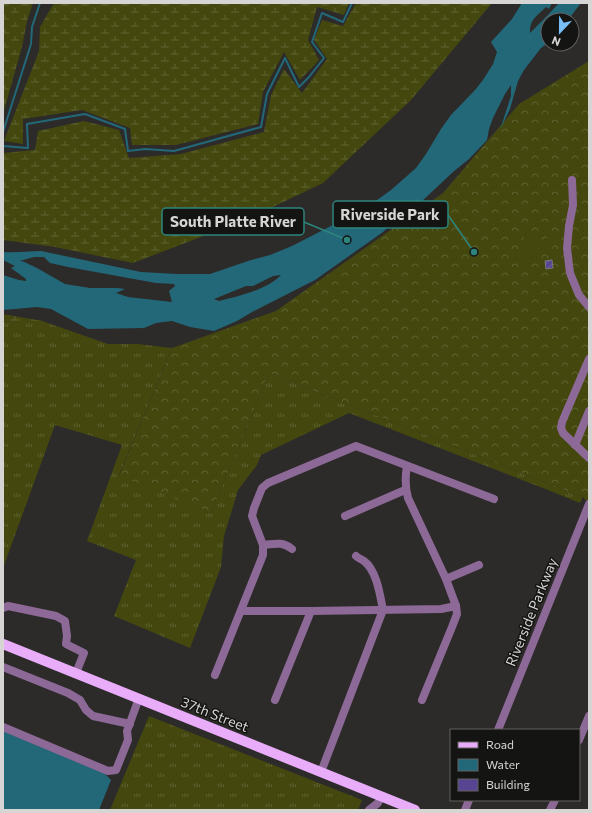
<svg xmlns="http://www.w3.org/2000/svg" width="592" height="813" viewBox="0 0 592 813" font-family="Commissioner,sans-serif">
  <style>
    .grass { fill: url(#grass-tufts) }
    .forest { fill: url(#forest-crowns) }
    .wetland { fill: url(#wetland-marsh) }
    .pitch { fill: #44480e }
    .water { fill: #236879; fill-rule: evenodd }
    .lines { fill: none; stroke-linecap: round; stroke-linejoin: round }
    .stream { stroke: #236879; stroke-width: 2 }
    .building { fill: url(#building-hatch); stroke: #79797c }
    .minor { stroke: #8d6997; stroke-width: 8 }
    .major { stroke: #e8acf9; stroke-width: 10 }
    .labels { text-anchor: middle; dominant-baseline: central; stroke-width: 3; stroke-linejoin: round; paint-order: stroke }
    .street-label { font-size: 14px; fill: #d6d5d4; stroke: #141413 }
    .leader { fill: none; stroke: #2d847d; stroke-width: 1.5 }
    .callout-dot { fill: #2d847d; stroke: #141413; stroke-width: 1.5 }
    .callout { fill: #141413; stroke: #2d847d; stroke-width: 1.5 }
    .callout-label { font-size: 15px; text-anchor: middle; font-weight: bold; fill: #d6d5d4 }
  </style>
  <defs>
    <pattern id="grass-tufts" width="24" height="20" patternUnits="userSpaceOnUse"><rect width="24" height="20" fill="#44480e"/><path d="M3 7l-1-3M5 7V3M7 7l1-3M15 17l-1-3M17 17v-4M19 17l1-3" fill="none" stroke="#5e6230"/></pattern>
    <pattern id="forest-crowns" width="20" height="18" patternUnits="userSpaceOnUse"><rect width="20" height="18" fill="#44480e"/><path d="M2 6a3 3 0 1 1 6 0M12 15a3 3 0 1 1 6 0" fill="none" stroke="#5e6230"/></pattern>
    <pattern id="wetland-marsh" width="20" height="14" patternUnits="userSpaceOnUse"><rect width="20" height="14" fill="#44480e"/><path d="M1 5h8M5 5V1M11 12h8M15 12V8" fill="none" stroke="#5e6230"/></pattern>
    <pattern id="building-hatch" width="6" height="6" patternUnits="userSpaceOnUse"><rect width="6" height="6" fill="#584591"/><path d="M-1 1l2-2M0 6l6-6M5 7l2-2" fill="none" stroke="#6f5fa0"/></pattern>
  </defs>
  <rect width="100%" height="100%" fill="#2c2b29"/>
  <g class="grass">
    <path d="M39,320l69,24h29l35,4 -53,127 92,38 58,-140 314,124 -3,6 -32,-13 -199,-77 -88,42 -4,10 -19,25 -14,46 -3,31 -31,81 -76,-32 22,-56 -49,-19 35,-96 -67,-20 -52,143v-246z"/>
    <path d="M149,716l213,84 -4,10h-248z"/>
  </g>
  <path class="forest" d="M589,61v443l-6,-7 -314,-124 -58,140 -92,-37 53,-128 104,-37 167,-118 76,-89z"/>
  <g class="wetland">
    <path d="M3,3h30l-6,18 -5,26 -19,67z"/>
    <path d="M54,3h295l-5,12 -27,-8 -9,33 11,20 -19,20 -16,-28 -21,40 -5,32 -82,21h-44l-2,-17 -48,-18 -59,9v25l-19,-3 35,-90 1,-24z"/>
    <path d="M356,3h136l-81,97 -88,83 -75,36 -115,44 -78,-16 -52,-7v-87l32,-3 3,-19 46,-10 35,9 10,28 52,-4 83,-22 7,-37 13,-26 18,24 25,-34 -13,-19 8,-20 21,6z"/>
    <path d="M3,314l39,7 -39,1z"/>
  </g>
  <g class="pitch">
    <path d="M527,230l16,6 -12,29 -16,-6z"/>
    <path d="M548,235l8,3 -7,18 -8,-4z"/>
  </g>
  <g class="water">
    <path d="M522,3h30l-3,6 -3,-2c-9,9 -17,13 -16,26l17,-17 12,-13h22l-13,17h-20v23l-7,5 -17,22 -6,11 -8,28 -10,21 11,-34v-11l-6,9 -12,24 -4,11 -2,11 -18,19 -16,13 -49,46 -14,7 -7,7 -68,48 -63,32 -15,9 -23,10 -24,-4 -18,-6 -16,2 -12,5 -56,1 -37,-20 -14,-2 -34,3v-35l16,5 7,1v-2l-15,-11 4,-2 -12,-6v-8c13,1 25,-1 38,-1l100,21 36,2h33l41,-14 19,-5 22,-9 74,-38 25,-18 25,-22 10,-14 15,-25 10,-14 24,-25 8,-10 10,-16 4,-12 -6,-10 21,-23zM34,257h10l6,6 18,4 88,16 18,1 1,2 -6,5 3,11 -44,-5 -12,-4 9,-4 -8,-1h-27l-25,-4 -28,-16 -17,-8h3zM281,275c-14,15 -43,21 -62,26l-5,-2 32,-13h7l20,-10z"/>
    <path d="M3,731l101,42 7,7 -12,30h-96z"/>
  </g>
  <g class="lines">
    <g class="stream">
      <path d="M3,132l28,-88 1,-17 8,-24"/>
      <path d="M3,146l25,2 -1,-24 58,-10 40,15 3,22 17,-2 29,2 87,-24 6,-33 18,-36 14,29 10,-10 15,-19 -12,-16 10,-29 21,9 9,-19"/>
    </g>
  </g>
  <path class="building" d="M552,260l1,8 -7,1 -1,-8z"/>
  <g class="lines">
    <g class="minor">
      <path d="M572,180l1,25 -4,21 -2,22 3,25 9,22 10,12"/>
      <path d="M589,359l-27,63 -1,6 2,5 26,25"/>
      <path d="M575,445l14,-34"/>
      <path d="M407,466c-2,11 -2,21 1,32l38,81 10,27 1,8 -5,13 -30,73"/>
      <path d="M345,516l60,-26"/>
      <path d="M263,545c12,-1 19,-4 29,4"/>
      <path d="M446,579l33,-14"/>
      <path d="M3,608l5,-2 48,10 9,5 2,15 -1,8 18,9 -8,20"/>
      <path d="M242,611h69l130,-2 15,-3"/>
      <path d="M3,667l65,26 12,7 6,10 7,6 37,8"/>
      <path d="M215,675l48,-120v-10l-11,-29 2,-8 8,-20 6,-5 88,-37 138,53"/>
      <path d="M275,700l36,-89"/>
      <path d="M3,727l105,44 8,-1 12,-30 -1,-9 12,-33"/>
      <path d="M498,730l91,-226"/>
      <path d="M579,740l10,-24"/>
      <path d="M321,772l62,-162c-3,-15 -6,-39 -19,-49 -3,-2 -6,-3 -8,-5"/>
      <path d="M369,810l9,-7 3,-7"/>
      <path d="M465,810l4,-10"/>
      <path d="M550,810l5,-10"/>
    </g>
    <path class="major" d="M3,644l412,166"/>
  </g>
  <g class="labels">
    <g class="street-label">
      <text transform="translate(531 612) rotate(-68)">Riverside Parkway</text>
      <text transform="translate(215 714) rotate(22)">37th Street</text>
    </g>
  </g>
  <path class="leader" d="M474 252L448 215M347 240L304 222"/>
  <g class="callout-dot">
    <circle cx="474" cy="252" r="4"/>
    <circle cx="347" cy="240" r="4"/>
  </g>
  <g class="callout">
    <rect x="333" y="201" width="115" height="27" rx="4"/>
    <rect x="162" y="208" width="142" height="27" rx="4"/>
  </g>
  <g class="callout-label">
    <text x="390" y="220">Riverside Park</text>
    <text x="233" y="227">South Platte River</text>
  </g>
  <rect width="592" height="813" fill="none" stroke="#d6d5d4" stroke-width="8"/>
  <rect x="450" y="729" width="130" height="72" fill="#141413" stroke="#626160"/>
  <rect x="458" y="742" width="20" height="6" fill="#e8acf9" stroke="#626160"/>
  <text x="486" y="749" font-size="12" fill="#d6d5d4">Road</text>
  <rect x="458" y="759" width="20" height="12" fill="#236879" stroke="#626160"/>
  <text x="486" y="769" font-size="12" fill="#d6d5d4">Water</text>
  <rect x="458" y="779" width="20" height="12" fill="#584591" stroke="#626160"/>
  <text x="486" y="789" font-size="12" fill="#d6d5d4">Building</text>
  <g transform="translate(560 32) rotate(202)"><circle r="19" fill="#141413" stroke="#626160"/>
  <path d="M0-3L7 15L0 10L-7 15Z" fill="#79bff8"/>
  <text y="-6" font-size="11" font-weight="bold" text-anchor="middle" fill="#d6d5d4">N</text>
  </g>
</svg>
